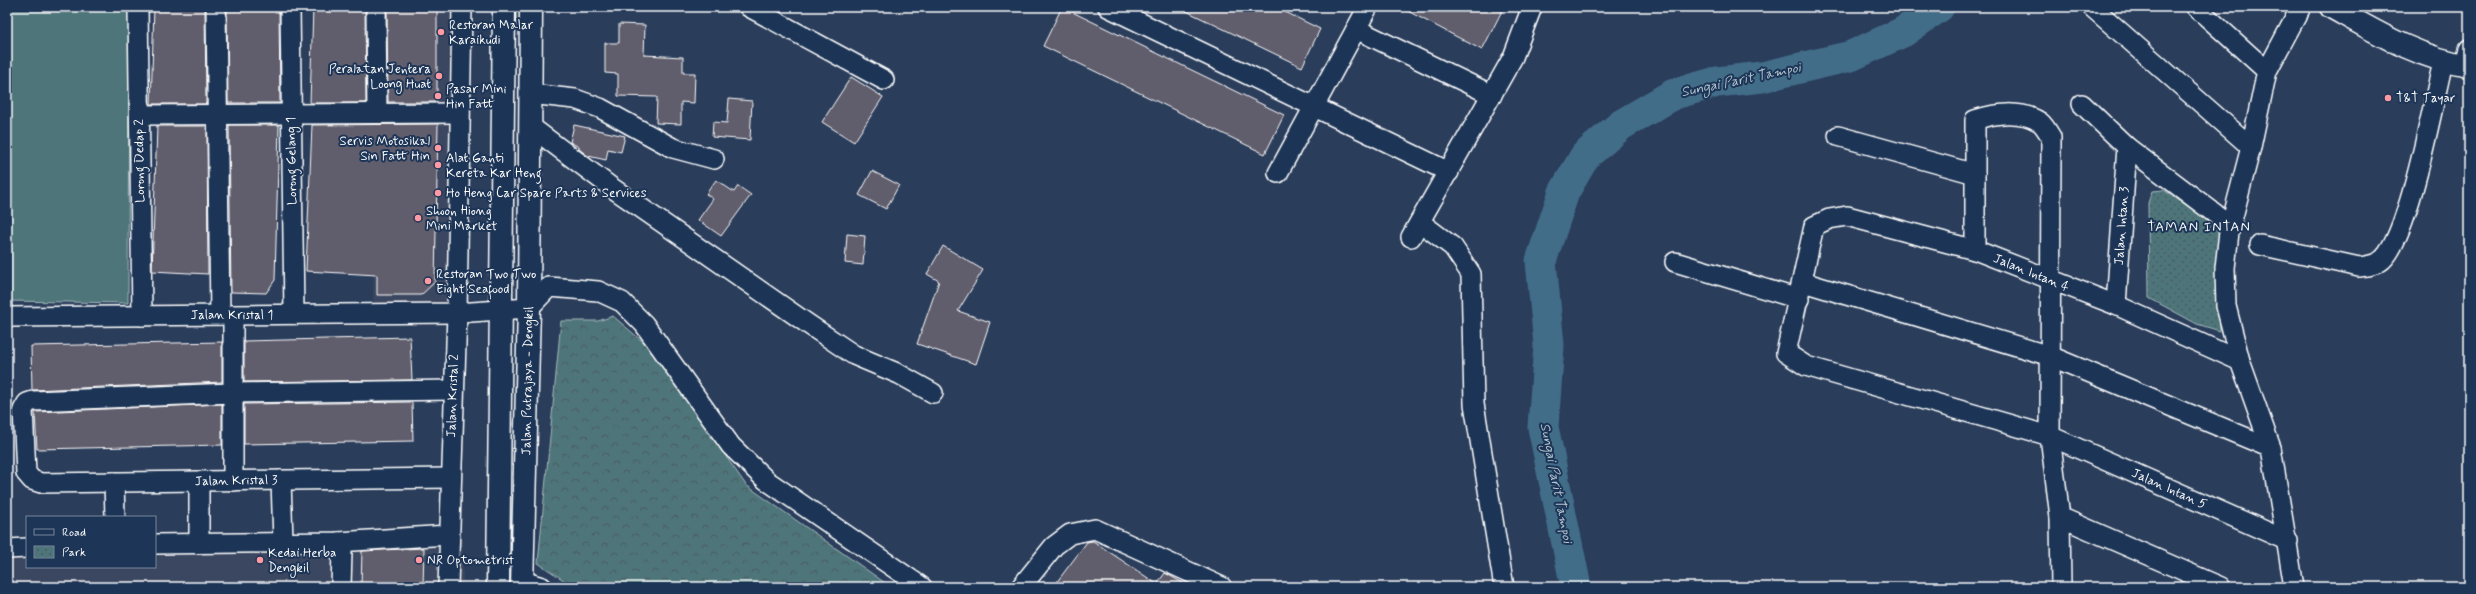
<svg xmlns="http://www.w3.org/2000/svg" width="2476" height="594" viewBox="0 0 2476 594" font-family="Mynerve,sans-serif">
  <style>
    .built { fill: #3a4760 }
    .forest { fill: url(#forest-crowns); stroke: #a6babc }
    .park { fill: url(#park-dots); stroke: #a6babc }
    .garden { fill: #4d757a; stroke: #a6babc }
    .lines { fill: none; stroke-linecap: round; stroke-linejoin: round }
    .river { stroke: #426d89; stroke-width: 31 }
    .building { fill: #605d6c; stroke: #fff }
    .minor-casing { stroke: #fff; stroke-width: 22 }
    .major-casing { stroke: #fff; stroke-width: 25 }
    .minor { stroke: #1d3557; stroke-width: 19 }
    .major { stroke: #1d3557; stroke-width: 22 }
    .poi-dot { fill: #ff9aa2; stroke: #1d3557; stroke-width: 1.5 }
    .labels { text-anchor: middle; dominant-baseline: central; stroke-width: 4; stroke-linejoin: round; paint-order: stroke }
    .poi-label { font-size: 13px; fill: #fff; stroke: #1d3557; text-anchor: start }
    .street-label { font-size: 13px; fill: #fff; stroke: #1d3557 }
    .water-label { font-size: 14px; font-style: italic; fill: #b3c5d0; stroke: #1d3557 }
    .neighbourhood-label { font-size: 14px; letter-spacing: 1px; fill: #fff; stroke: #1d3557 }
  </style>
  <defs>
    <pattern id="forest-crowns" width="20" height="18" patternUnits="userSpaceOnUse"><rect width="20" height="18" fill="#4d757a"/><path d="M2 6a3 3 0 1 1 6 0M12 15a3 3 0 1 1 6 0" fill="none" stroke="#4c5c5e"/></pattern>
    <pattern id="park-dots" width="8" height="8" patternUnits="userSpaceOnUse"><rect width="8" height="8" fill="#4d757a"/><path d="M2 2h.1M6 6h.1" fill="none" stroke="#4c5c5e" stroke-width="1.8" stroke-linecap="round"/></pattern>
  </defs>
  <rect width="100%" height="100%" fill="#2a3d5b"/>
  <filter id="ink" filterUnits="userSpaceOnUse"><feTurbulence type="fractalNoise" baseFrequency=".025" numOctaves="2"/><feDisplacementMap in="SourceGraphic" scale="8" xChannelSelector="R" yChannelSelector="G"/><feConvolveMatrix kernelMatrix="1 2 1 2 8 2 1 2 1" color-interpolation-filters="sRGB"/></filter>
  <g filter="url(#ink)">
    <g class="built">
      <path d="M378,7h77l-7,298 -75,1z"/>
      <path d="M462,535l1,52h-456v-43h20v23h128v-23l183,-2z"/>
    </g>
    <path class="forest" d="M613,316l35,30 98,139 145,102h-317l-36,-24 23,-242h37z"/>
    <path class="park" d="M2164,190l53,36 2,14 1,91 -23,-7 -48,-26 -1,-95 4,-12z"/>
    <path class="garden" d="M7,7h122l-1,296 -121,-2z"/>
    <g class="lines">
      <path class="river" d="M1576,587l-33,-160 6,-82 -8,-84 23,-69 21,-36 36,-31 53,-31 43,-12 45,-5 89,-21 52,-24 36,-25"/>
    </g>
    <g class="building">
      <path d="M154,7h51l1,97h-55z"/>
      <path d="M227,7h52l1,96h-52z"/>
      <path d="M313,7h52l1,96h-56z"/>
      <path d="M387,7h50v95h-49z"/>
      <path d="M1062,7l222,108 -19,39 -222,-108z"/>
      <path d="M1178,7h97l45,22 -18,38z"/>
      <path d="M1400,7h104l-22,43z"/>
      <path d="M619,24l26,1 -1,30 39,2v16h12l-1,30 -13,-1v22l-25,-1 1,-26 -39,-1v-22l-13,-1v-30h14z"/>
      <path d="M851,77l32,20 -29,45 -32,-20z"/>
      <path d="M729,99l23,2 -2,39 -38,-3 1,-15 14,1z"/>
      <path d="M438,124l-3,158 -14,13h-44v-20l-71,-4 6,-146z"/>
      <path d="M229,125h50l-4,155 -9,13 -35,-1z"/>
      <path d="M574,125l51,11 -4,16 -13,-3 -2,11 -18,-4 -9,-7v-2l-9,-5z"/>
      <path d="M157,126h50l1,148 -56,-3z"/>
      <path d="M872,171l27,14 -13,24 -27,-14z"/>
      <path d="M716,180l18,12 4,-6 13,9 -30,41 -23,-16 15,-21 -7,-5z"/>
      <path d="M847,234l18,2 -2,29 -18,-2z"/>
      <path d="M943,246l40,24 -25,41 32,11 -14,42 -59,-20 22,-63 -12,-7z"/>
      <path d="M410,337l2,43 -168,2v-41z"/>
      <path d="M222,342v40l-190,8 -1,-44z"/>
      <path d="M412,402l1,39 -169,3v-40z"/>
      <path d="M222,404v41l-185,4 -2,-37z"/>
      <path d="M1093,541l64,43 8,-11 25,14h-137l34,-45z"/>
      <path d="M424,548l-1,39h-62l1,-36z"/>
    </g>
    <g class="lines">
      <defs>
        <g id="minor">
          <path d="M138,7l4,309"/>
          <path d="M216,7l4,308"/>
          <path d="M290,7l4,307"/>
          <path d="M376,7l1,106"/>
          <path d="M749,7l135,73"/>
          <path d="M1108,7l341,165"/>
          <path d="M2092,7l159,140"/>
          <path d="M2196,7l71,64"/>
          <path d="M1356,29l136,66"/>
          <path d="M2464,66l5,-17"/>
          <path d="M530,94l45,5 25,9 73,40 41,11"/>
          <path d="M2082,104l45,43 103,78"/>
          <path d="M140,115l318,-2"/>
          <path d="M530,126l81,61 197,137 46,31 45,19 34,19"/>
          <path d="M1838,136l137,38"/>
          <path d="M1278,173l90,-166"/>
          <path d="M1420,222l33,25 18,27 3,130 30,183"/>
          <path d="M1411,237l102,-180 19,-50"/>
          <path d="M2260,245l99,22c9,-1 19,-2 25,-9 26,-27 49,-155 59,-196"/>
          <path d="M1975,250v-130c20,-7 46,-10 65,2 4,3 8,10 11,15l-1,299 10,81 1,70"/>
          <path d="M1675,262l124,37"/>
          <path d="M1803,282l247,74 221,92"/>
          <path d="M2116,305l11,-158"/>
          <path d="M7,317l450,-4 72,-5 20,-21 49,4 24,11 22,22 87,122 35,34 156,107"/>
          <path d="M2240,361l-124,-56 -141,-55 -128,-34 -18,3 -15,7 -28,127 20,13 244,70 238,105"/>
          <path d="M450,478l-409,5 -9,-3 -6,-7 -3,-63 4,-7 6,-2 199,-8 222,-3"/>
          <path d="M281,480l2,61"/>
          <path d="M199,481v62"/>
          <path d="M233,481v-166"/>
          <path d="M114,482l1,35"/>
          <path d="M2060,517l161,70"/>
          <path d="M338,542l4,9 -1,36"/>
          <path d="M155,544l183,-2 110,-7"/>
          <path d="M7,549l20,-1"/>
          <path d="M523,581l19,6"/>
          <path d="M448,587l9,-274 5,-306"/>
          <path d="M1021,587l33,-41 16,-12 25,-5 127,58"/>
          <path d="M2294,587l-23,-139 -31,-87 -14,-55 -1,-38 4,-36 22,-85 16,-76 34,-64"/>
        </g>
        <g id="major">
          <path d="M2331,7c45,25 87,51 138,59"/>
          <path d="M498,587l6,-580"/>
          <path d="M522,587l7,-279 2,-301"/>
        </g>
      </defs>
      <use href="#minor" class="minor-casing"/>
      <use href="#major" class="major-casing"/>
      <use href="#minor" class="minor"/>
      <use href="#major" class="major"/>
    </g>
  </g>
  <g class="poi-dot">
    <circle cx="441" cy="32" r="4"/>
    <circle cx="439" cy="76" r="4"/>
    <circle cx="438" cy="96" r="4"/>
    <circle cx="2388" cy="98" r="4"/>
    <circle cx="438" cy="148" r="4"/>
    <circle cx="438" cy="165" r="4"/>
    <circle cx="438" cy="193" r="4"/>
    <circle cx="418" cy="218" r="4"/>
    <circle cx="428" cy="281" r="4"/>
    <circle cx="260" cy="560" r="4"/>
    <circle cx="419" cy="560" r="4"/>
  </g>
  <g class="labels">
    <g class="poi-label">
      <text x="449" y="25">Restoran Malar<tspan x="449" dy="15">Karaikudi</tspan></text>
      <text x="431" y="69" text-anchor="end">Peralatan Jentera<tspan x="431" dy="15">Loong Huat</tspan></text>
      <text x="446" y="89">Pasar Mini<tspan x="446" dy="15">Hin Fatt</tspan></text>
      <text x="2396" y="98">T&amp;T Tayar</text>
      <text x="430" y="141" text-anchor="end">Servis Motosikal<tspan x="430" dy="15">Sin Fatt Hin</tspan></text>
      <text x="446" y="158">Alat Ganti<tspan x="446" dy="15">Kereta Kar Heng</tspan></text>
      <text x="446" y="193">Ho Heng Car Spare Parts &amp; Services</text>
      <text x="426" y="211">Shoon Hiong<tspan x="426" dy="15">Mini Market</tspan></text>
      <text x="436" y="274">Restoran Two Two<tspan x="436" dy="15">Eight Seafood</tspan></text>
      <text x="268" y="553">Kedai Herba<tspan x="268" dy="15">Dengkil</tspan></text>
      <text x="427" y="560">NR Optometrist</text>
    </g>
    <g class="street-label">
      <text transform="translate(140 161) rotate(-91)">Lorong Dedap 2</text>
      <text transform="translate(292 161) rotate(-91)">Lorong Gelang 1</text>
      <text transform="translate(2122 226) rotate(-86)">Jalan Intan 3</text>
      <text transform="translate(2031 273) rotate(22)">Jalan Intan 4</text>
      <text x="232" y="315">Jalan Kristal 1</text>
      <text transform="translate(528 381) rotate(-89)">Jalan Putrajaya - Dengkil</text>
      <text transform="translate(453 396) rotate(-88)">Jalan Kristal 2</text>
      <text transform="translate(236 481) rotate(-1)">Jalan Kristal 3</text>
      <text transform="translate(2169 489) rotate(24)">Jalan Intan 5</text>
    </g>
    <g class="water-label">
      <text transform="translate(1741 80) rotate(-12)">Sungai Parit Tampoi</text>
      <text transform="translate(1556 483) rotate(79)">Sungai Parit Tampoi</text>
    </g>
    <g class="neighbourhood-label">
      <text x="2199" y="227">TAMAN INTAN</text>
    </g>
  </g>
  <rect width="2476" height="594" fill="none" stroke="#1d3557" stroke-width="24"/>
  <rect x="12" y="12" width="2452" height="570" fill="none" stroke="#fff" stroke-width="1.5" filter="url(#ink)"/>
  <rect x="26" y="516" width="130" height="52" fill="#1d3557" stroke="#77869a"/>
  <rect x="34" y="529" width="20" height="6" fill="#1d3557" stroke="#77869a"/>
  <text x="62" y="536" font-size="12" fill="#ffffff">Road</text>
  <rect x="34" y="546" width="20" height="12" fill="url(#park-dots)" stroke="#77869a"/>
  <text x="62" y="556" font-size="12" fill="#ffffff">Park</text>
</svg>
